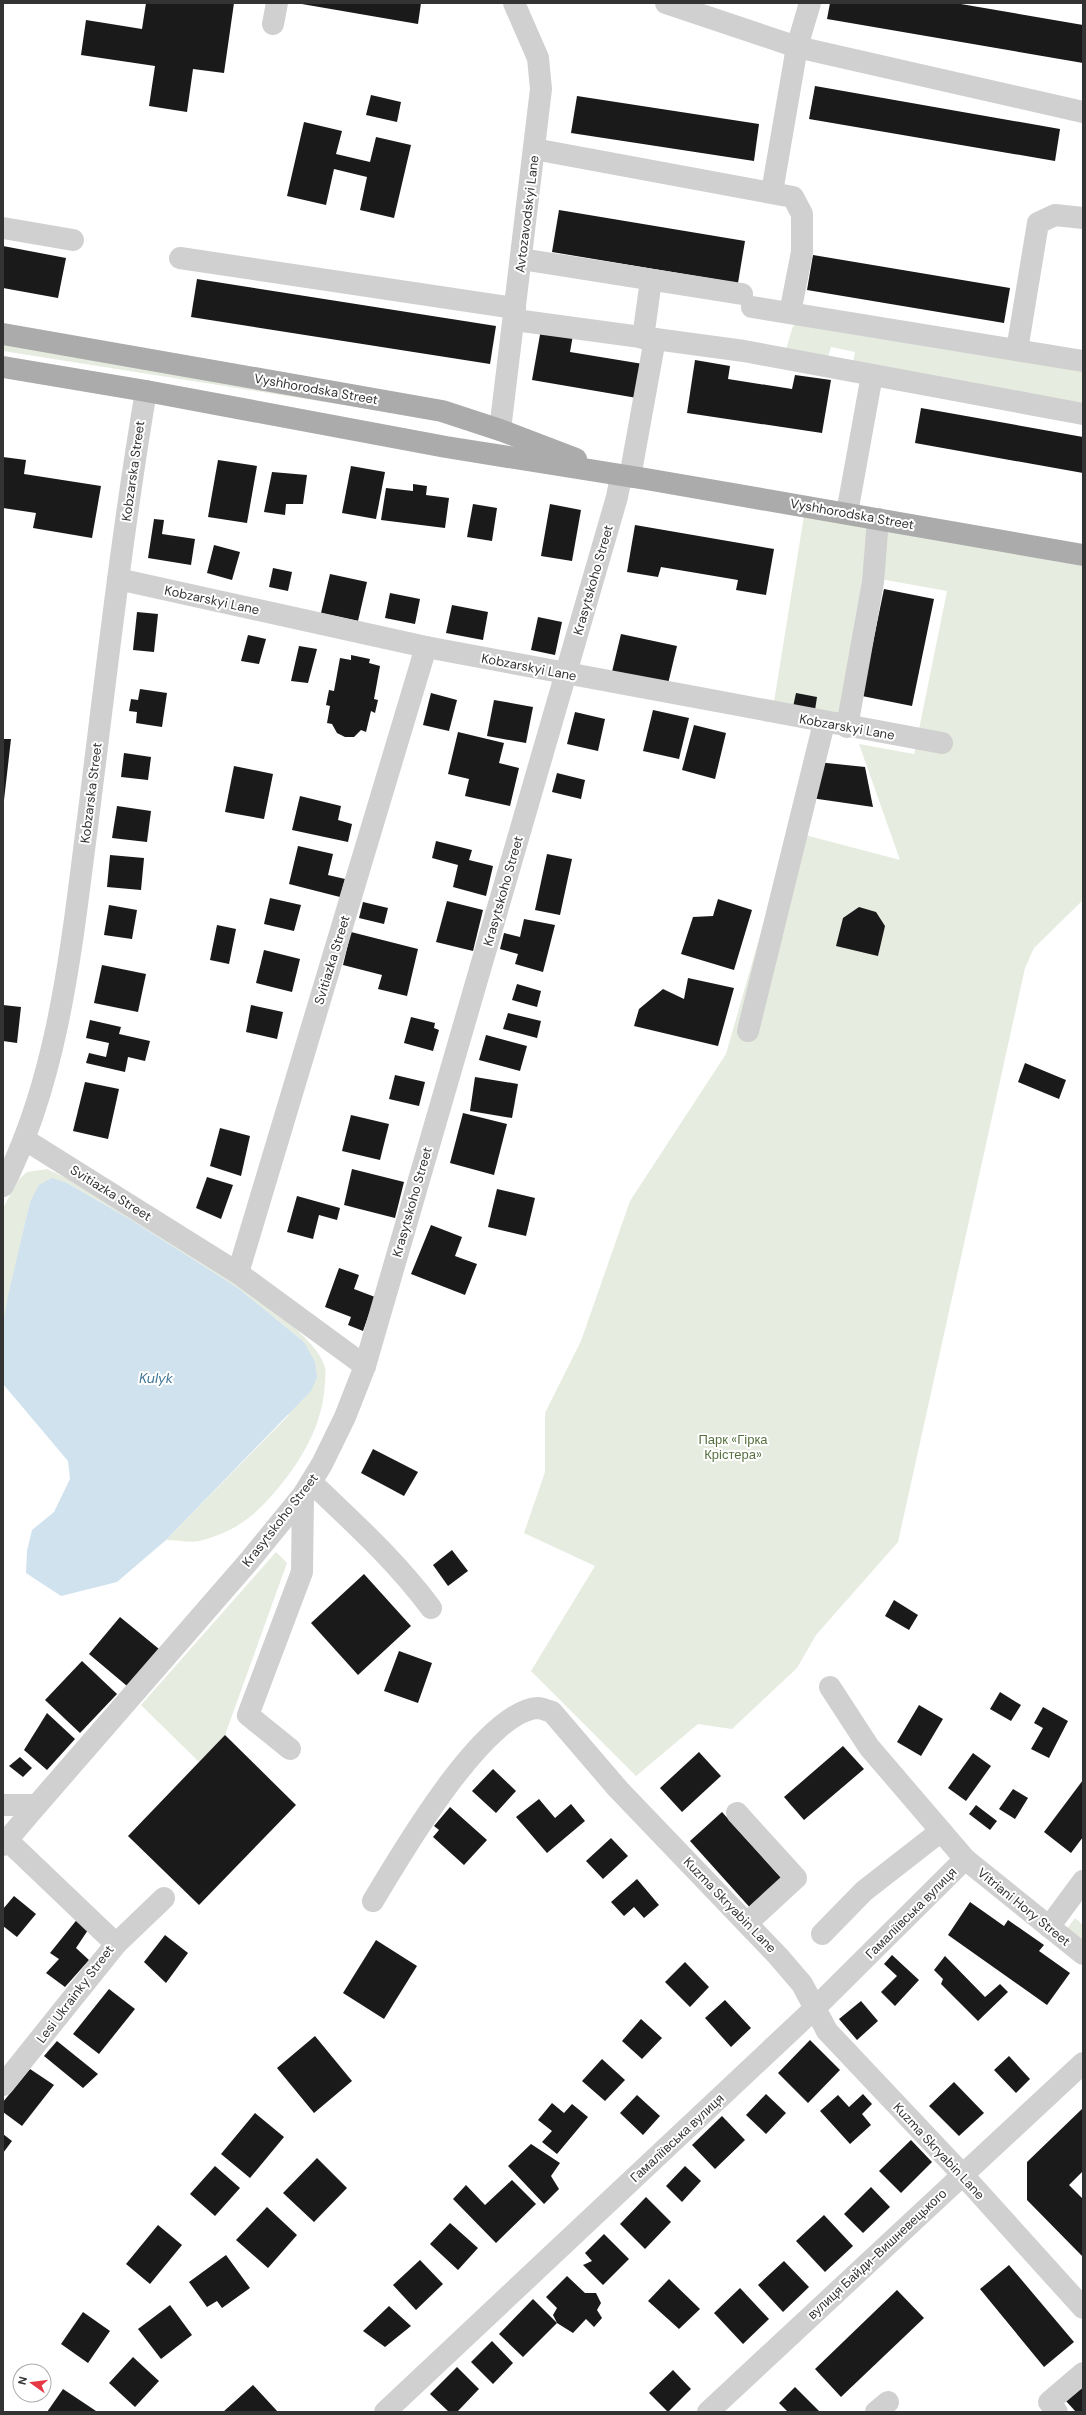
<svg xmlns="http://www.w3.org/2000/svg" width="1086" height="2415" viewBox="0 0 1086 2415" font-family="'DM Sans',sans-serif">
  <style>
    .green { fill: #e6ecdf }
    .water { fill: #cfe2ee }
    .building { fill: #1a1a1a }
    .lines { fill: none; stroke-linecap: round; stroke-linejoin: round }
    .minor { stroke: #d0d0d0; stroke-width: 22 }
    .major { stroke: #ababab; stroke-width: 22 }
    .labels { text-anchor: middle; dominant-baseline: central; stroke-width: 4; stroke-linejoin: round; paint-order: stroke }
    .street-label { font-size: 13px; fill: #333; stroke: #fff }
    .park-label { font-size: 13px; fill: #56703f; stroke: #fff }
    .water-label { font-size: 14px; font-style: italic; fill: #3f7597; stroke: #fff }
  </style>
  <rect width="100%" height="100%" fill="#fff"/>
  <g class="green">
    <path d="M805,320l278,47v44l-231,-43 3,-16 -24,-5 -4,13 -43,-4 9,-30z"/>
    <path d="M3,341l442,80 -442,-70z"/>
    <path d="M804,516l279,50v334l-49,48 -9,20 -127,574 -82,93 -19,33 -65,61 -34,-5 -62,52 -105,-105 64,-105 -71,-33 21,-61v-59l36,-72 49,-140 96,-147 64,-223 110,29 -41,-116 55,10 33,-163 -78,-14 -26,143 -70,-12z"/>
    <path d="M47,1169l21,10c49,30 248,140 257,189 1,5 0,11 0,15 -2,36 -17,66 -38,94 -25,32 -46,54 -88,64 -9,2 -23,-1 -33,-1l122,-124 16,-74 -66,-54 -105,-67 -66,-38 -37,19 -27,121v-115l16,-29 8,-7z"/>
    <path d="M276,1552l11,11 -62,172 -26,27 -58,-57z"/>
    <path d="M1075,1918l8,7v18l-17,-13z"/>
  </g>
  <path class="water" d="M52,1178l15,5 66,38 105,67 66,54 11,20 2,15 -6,14 -145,149 -49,42 -56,14 -35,-23 1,-22 5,-21 22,-18 16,-33 -2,-18 -65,-77v-61l5,-27 22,-94 9,-17z"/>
  <g class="building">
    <path d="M146,3h88l-10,70 -31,-4 -6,43 -38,-6 6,-40 -74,-11 5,-35 56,9z"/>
    <path d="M296,3h125l-3,21z"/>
    <path d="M830,3h125l128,22v38l-256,-44z"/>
    <path d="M815,86l245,43 -5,32 -246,-42z"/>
    <path d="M371,95l30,7 -4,20 -31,-7z"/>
    <path d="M577,96l182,28 -5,37 -183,-28z"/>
    <path d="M304,122l38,9 -6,23 34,8 6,-25 35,8 -17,73 -34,-8 7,-33 -33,-8 -8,36 -39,-9z"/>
    <path d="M559,210l186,31 -7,42 -186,-31z"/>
    <path d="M3,246l63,12 -8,40 -55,-10z"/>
    <path d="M813,255l197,33 -6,35 -197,-33z"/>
    <path d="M197,279l299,47 -6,38 -299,-47z"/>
    <path d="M541,329l32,6 -3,17 73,12 -6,34 -105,-18z"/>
    <path d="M695,360l35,6 -2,13 64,10 3,-14 36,5 -9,53 -135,-20z"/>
    <path d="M921,408l162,29v36l-168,-30z"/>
    <path d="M3,457l23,3 -2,14 77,12 -9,52 -59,-10 3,-15 -33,-5z"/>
    <path d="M218,460l39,6 -10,57 -39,-6z"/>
    <path d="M351,466l34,6 -9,47 -34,-6z"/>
    <path d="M272,472l35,3 -4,29h-17l-1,11 -21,-3z"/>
    <path d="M413,484l14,2 -1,9 23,3 -4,30 -64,-8 5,-32 27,3z"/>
    <path d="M473,504l24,4 -5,33 -25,-4z"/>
    <path d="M550,504l31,6 -9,51 -31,-5z"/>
    <path d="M154,519l10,1 -2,14 33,5 -4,26 -43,-7z"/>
    <path d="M635,525l139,24 -8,46 -30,-5 2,-10 -77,-13 -3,10 -31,-5z"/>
    <path d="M214,545l26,7 -8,28 -25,-7z"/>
    <path d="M273,568l19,4 -4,19 -19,-4z"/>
    <path d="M330,574l37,8 -9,39 -37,-8z"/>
    <path d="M884,589l50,10 -22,107 -50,-10z"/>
    <path d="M390,593l30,6 -5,25 -30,-6z"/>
    <path d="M452,605l36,7 -5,28 -37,-7z"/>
    <path d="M137,612l21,2 -4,38 -21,-2z"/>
    <path d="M538,617l24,5 -7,33 -24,-5z"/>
    <path d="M621,634l56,12 -10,42 -56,-12z"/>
    <path d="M248,635l18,4 -7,25 -18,-3z"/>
    <path d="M299,646l18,3 -9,34 -17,-2z"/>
    <path d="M351,655l19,4 -1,4 11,3 -6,33 4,1 -3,13 -4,-2 -5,21 -5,-2 -7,7h-9l-8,-4 -5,-9 -5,-1 3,-17 -4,-1 3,-15 5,1 6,-33 11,2z"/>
    <path d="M140,689l27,4 -5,34 -26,-4 1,-11 -8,-1 2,-12 7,1z"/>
    <path d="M431,693l26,7 -8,31 -26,-6z"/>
    <path d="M796,693l21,4 -2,13 -22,-3z"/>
    <path d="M494,700l39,7 -7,36 -39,-7z"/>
    <path d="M653,710l36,8 -10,41 -36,-8z"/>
    <path d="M575,712l30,7 -7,32 -31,-7z"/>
    <path d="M694,725l32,8 -11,46 -33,-9z"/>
    <path d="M458,732l46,11 -5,20 20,5 -9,38 -45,-10 4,-17 -21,-5z"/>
    <path d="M3,739h8l-7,61 -1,-1z"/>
    <path d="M124,753l27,4 -3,23 -27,-3z"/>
    <path d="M817,762l48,5 8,40 -62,-9z"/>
    <path d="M234,766l39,8 -9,45 -39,-7z"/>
    <path d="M557,773l28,7 -4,19 -29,-7z"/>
    <path d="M300,796l41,10 -3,14 14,4 -4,18 -56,-12z"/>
    <path d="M117,806l34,5 -4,31 -35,-4z"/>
    <path d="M436,841l36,9 -3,10 24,6 -7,30 -33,-9 5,-22 -26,-7z"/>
    <path d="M298,846l35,8 -5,21 17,4 -5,18 -51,-13z"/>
    <path d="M547,854l25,5 -12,56 -25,-5z"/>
    <path d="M110,855l34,3 -3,32 -34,-3z"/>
    <path d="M270,898l31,7 -7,26 -30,-7z"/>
    <path d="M718,899l34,11 -18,60 -53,-16 12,-37 20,-1z"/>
    <path d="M447,901l36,9 -10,41 -37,-9z"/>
    <path d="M363,902l25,6 -4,16 -25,-6z"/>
    <path d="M109,905l28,5 -5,29 -28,-4z"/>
    <path d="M859,907l17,5 9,14 -7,30 -42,-10 7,-28z"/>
    <path d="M524,919l31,6 -12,47 -28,-8 3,-10 -18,-5 4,-16 16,4z"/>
    <path d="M217,925l19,4 -7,35 -19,-4z"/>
    <path d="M351,932l67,17 -11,47 -29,-7 4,-14 -39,-10z"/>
    <path d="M264,950l36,9 -8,33 -36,-9z"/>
    <path d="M102,965l44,9 -8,38 -44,-9z"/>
    <path d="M688,978l46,10 -16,58 -84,-20 5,-17 24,-20 21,10z"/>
    <path d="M517,984l24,7 -4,16 -25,-7z"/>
    <path d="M3,1005l18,2 -4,36 -14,-2z"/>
    <path d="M251,1005l32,7 -6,27 -31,-7z"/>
    <path d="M508,1013l33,8 -4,17 -34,-9z"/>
    <path d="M411,1017l24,6 -1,5 5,2 -6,21 -29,-8z"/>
    <path d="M90,1020l31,7 -2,7 31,7 -5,20 -17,-4 -3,15 -39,-9 3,-10 17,4 3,-14 -23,-5z"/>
    <path d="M486,1035l41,11 -7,25 -41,-11z"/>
    <path d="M1025,1063l41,17 -7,19 -41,-17z"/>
    <path d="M395,1075l30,7 -6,24 -30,-7z"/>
    <path d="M475,1077l43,7 -6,34 -42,-7z"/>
    <path d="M85,1082l34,7 -11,50 -35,-8z"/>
    <path d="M463,1113l44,11 -13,51 -44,-12z"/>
    <path d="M351,1115l38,9 -9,36 -38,-9z"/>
    <path d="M220,1128l30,8 -9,40 -31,-10z"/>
    <path d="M352,1169l52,13 -9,36 -51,-13z"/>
    <path d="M207,1177l26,8 -12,34 -25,-11z"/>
    <path d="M497,1189l38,9 -9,38 -38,-9z"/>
    <path d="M297,1196l43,12 -3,12 -18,-5 -6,24 -26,-7z"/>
    <path d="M431,1225l31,12 -7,19 22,8 -12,31 -54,-21z"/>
    <path d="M339,1268l20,7 -5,14 21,8 -12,34 -15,-6 3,-8 -26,-10z"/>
    <path d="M373,1449l45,23 -14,24 -43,-23z"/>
    <path d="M452,1550l16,21 -20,15 -15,-21z"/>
    <path d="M364,1574l47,52 -53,49 -47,-52z"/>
    <path d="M894,1600l24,15 -9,15 -24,-14z"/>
    <path d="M120,1617l39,32 -32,37 -38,-32z"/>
    <path d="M399,1651l33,12 -14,40 -34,-12z"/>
    <path d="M82,1661l35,33 -37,39 -35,-33z"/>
    <path d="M1000,1692l21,13 -10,16 -21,-12z"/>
    <path d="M919,1705l24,14 -22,37 -24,-14z"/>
    <path d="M1043,1707l25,14 -19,37 -18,-9 12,-21 -9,-5z"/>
    <path d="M47,1713l28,26 -28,31 -23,-20z"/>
    <path d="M225,1735l71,70 -97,100 -71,-69z"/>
    <path d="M843,1746l21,23 -60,51 -20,-23z"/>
    <path d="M699,1752l22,24 -39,36 -22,-24z"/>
    <path d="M973,1753l18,13 -25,35 -18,-13z"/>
    <path d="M20,1757l12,11 -9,9 -14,-11z"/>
    <path d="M493,1769l23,22 -20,22 -24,-22z"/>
    <path d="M1083,1780v57l-12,16 -27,-21z"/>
    <path d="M1013,1789l15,9 -13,21 -16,-10z"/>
    <path d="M539,1799l16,19 16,-14 14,17 -38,32 -31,-36z"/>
    <path d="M976,1805l21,16 -7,9 -21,-16z"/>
    <path d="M450,1807l37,33 -23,25 -31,-28 6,-7 -5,-4z"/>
    <path d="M722,1812l63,70 -32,29 -63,-70z"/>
    <path d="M611,1838l17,18 -25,23 -17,-18z"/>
    <path d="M637,1879l22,26 -15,13 -10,-11 -10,9 -13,-14z"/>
    <path d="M14,1896l22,18 -19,23 -14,-11v-17z"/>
    <path d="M970,1902l34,24 4,-6 36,25 -5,6 31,22 -23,32 -99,-70z"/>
    <path d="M79,1917l11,10 -14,21 13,12 -24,27 -19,-14 13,-14 -9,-6z"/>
    <path d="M165,1935l23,18 -22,30 -22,-21z"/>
    <path d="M376,1940l41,26 -33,53 -41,-26z"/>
    <path d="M892,1955l27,25 -24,26 -14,-14 16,-16 -13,-12z"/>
    <path d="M945,1956l40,41 15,-13 8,8 -30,29 -37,-37 2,-5 -9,-9z"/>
    <path d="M685,1962l24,25 -19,20 -25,-25z"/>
    <path d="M109,1989l26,20 -36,45 -26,-20z"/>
    <path d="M725,2000l26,28 -20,19 -26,-29z"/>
    <path d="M861,2001l17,20 -21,19 -18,-21z"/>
    <path d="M641,2019l21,19 -20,21 -20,-18z"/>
    <path d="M315,2036l37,45 -38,32 -37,-45z"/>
    <path d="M810,2040l30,30 -32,33 -30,-30z"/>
    <path d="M57,2041l41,33 -15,14 -39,-32z"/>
    <path d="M1009,2056l21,23 -14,14 -22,-23z"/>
    <path d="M602,2059l23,21 -20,21 -23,-20z"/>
    <path d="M30,2069l24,16 -32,41 -19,-14v-10z"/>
    <path d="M954,2082l30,31 -25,23 -30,-30z"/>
    <path d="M766,2094l20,19 -20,21 -20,-19z"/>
    <path d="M863,2094l9,10 -10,10 9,11 -21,19 -30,-33 18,-16 11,12z"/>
    <path d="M637,2095l23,21 -17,19 -23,-22z"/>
    <path d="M552,2103l12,10 8,-9 16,13 -31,37 -15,-12 10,-11 -14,-11z"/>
    <path d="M1083,2108v63l-14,14 14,14v58l-56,-57v-38z"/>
    <path d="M255,2113l29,24 -34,41 -29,-24z"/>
    <path d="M722,2116l23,24 -30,29 -23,-24z"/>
    <path d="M3,2134l9,7 -9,12z"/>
    <path d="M911,2140l21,22 -31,31 -22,-22z"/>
    <path d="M531,2144l29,19 -9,13 8,13 -15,15 -36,-38z"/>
    <path d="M317,2158l30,30 -33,34 -31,-29z"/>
    <path d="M215,2166l25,22 -25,28 -25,-22z"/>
    <path d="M685,2166l16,15 -19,21 -16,-16z"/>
    <path d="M512,2180l24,24 -40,39 -43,-44 13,-14 19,20z"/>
    <path d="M871,2187l19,20 -27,26 -19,-19z"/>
    <path d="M646,2197l25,25 -26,27 -25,-25z"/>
    <path d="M267,2207l30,28 -29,33 -32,-28z"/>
    <path d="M824,2215l29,31 -28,26 -29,-31z"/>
    <path d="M450,2223l28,25 -20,22 -28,-26z"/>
    <path d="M158,2225l24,20 -32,39 -24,-20z"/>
    <path d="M604,2234l25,25 -26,26 -20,-20 9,-4 -7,-8z"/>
    <path d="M226,2255l24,33 -28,20 -5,-7 -10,6 -18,-25z"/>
    <path d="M420,2260l23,24 -27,26 -23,-25z"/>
    <path d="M784,2261l25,26 -26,25 -25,-27z"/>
    <path d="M1009,2265l65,77 -30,25 -64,-78z"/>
    <path d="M567,2276l18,17h11l5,10 -4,7 5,8 -8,9 -8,-8 -13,14 -16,-10 -4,-8 4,-7 -11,-11z"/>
    <path d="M669,2279l31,30 -21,20 -31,-28z"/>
    <path d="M740,2288l29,31 -26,25 -29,-31z"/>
    <path d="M897,2290l27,28 -83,79 -26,-28z"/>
    <path d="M533,2299l24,24 -34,34 -24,-23z"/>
    <path d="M170,2305l22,30 -31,24 -23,-30z"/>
    <path d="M389,2306l22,20 -26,21 -22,-16z"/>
    <path d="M83,2312l27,19 -22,32 -27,-19z"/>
    <path d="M492,2341l21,22 -20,21 -22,-22z"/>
    <path d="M133,2357l26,24 -24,26 -26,-24z"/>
    <path d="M457,2367l22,22 -22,23h-8l-19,-18z"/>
    <path d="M673,2370l18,19 -23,23 -19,-19z"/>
    <path d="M253,2385l25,27h-55z"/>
    <path d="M795,2387l25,25h-32l-9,-9z"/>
    <path d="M1083,2387v25h-7l-10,-11z"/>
    <path d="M63,2389l33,22 -1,1h-48z"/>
  </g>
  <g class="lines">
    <g class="minor">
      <path d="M666,3l131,44 286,65"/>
      <path d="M273,24l4,-21"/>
      <path d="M534,149l259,48 9,17v38l-12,61"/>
      <path d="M772,192l25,-145 13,-44"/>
      <path d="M3,228l70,12"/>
      <path d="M180,258l335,50"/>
      <path d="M521,259l221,35"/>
      <path d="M752,307l331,54"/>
      <path d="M515,320l229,31 339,63"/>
      <path d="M643,338l8,-58"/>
      <path d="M1017,350l21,-127 17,-8 28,3"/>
      <path d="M500,430l41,-341 -3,-31 -24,-55"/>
      <path d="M630,477l25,-138"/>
      <path d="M847,513l25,-138"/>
      <path d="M118,579l308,68 516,96"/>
      <path d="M847,727l26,-145 5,-63"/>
      <path d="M748,1031l76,-308"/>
      <path d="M24,1139l214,134 127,93"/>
      <path d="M3,1186c57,-111 69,-245 85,-367 18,-143 34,-286 58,-428"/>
      <path d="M238,1273l188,-626"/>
      <path d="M311,1482c43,41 85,79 120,126"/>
      <path d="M830,1687l39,60 96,112 118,95"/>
      <path d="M290,1749l-42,-34 54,-143 1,-77"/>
      <path d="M3,1805h34l212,-244 54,-66 19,-31 23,-47 20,-51 252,-869 4,-21"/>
      <path d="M737,1813l59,65 -49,45"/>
      <path d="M3,1845l34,-40"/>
      <path d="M373,1901c26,-43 111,-191 165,-193 4,0 10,3 14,4l66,77 160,167 24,28 25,47 135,143 121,134"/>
      <path d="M1049,1927l34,-46"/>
      <path d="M822,1934l42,-43 77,-60"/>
      <path d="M116,1944l48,-46"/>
      <path d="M3,2085l113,-141 -109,-104"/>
      <path d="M385,2412l429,-403 151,-150"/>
      <path d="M708,2412l375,-349"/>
      <path d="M876,2412l12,-10"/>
      <path d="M1057,2412l-8,-10 34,-29"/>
    </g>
    <g class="major">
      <path d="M3,334l439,77 58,19 76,29"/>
      <path d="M3,367l143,24 300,56 200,32 437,76"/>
    </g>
  </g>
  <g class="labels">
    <g class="street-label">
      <text transform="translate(527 214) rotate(-83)">Avtozavodskyi Lane</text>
      <text transform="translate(316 389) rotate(10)">Vyshhorodska Street</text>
      <text transform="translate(133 471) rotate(-82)">Kobzarska Street</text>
      <text transform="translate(852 514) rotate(10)">Vyshhorodska Street</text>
      <text transform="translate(593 580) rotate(-74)">Krasytskoho Street</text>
      <text transform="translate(212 600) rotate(12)">Kobzarskyi Lane</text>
      <text transform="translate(529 667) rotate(11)">Kobzarskyi Lane</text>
      <text transform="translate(847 727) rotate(10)">Kobzarskyi Lane</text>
      <text transform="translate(91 793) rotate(-83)">Kobzarska Street</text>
      <text transform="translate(503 891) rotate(-74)">Krasytskoho Street</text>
      <text transform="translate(332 960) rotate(-73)">Svitiazka Street</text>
      <text transform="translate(111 1193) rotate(32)">Svitiazka Street</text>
      <text transform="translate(412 1202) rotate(-74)">Krasytskoho Street</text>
      <text transform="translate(280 1520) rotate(-52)">Krasytskoho Street</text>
      <text transform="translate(730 1905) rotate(46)">Kuzma Skryabin Lane</text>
      <text transform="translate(1024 1907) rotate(39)">Vitriani Hory Street</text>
      <text transform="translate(911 1913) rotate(-45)">Гамаліївська вулиця</text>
      <text transform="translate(75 1994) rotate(-53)">Lesi Ukrainky Street</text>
      <text transform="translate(677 2138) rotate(-43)">Гамаліївська вулиця</text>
      <text transform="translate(939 2151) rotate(47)">Kuzma Skryabin Lane</text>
      <text transform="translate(877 2254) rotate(-43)">вулиця Байди-Вишневецького</text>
    </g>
    <g class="park-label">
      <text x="733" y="1439">Парк «Гірка<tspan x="733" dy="15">Крістера»</tspan></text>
    </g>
    <g class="water-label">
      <text x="156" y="1378">Kulyk</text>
    </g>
  </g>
  <rect width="1086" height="2415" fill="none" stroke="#333333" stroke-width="8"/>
  <g transform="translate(32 2383) rotate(284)"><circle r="19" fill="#ffffff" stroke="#adadad"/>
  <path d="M0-3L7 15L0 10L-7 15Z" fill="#e63946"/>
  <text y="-6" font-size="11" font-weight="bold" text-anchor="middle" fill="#333333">N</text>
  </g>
</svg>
